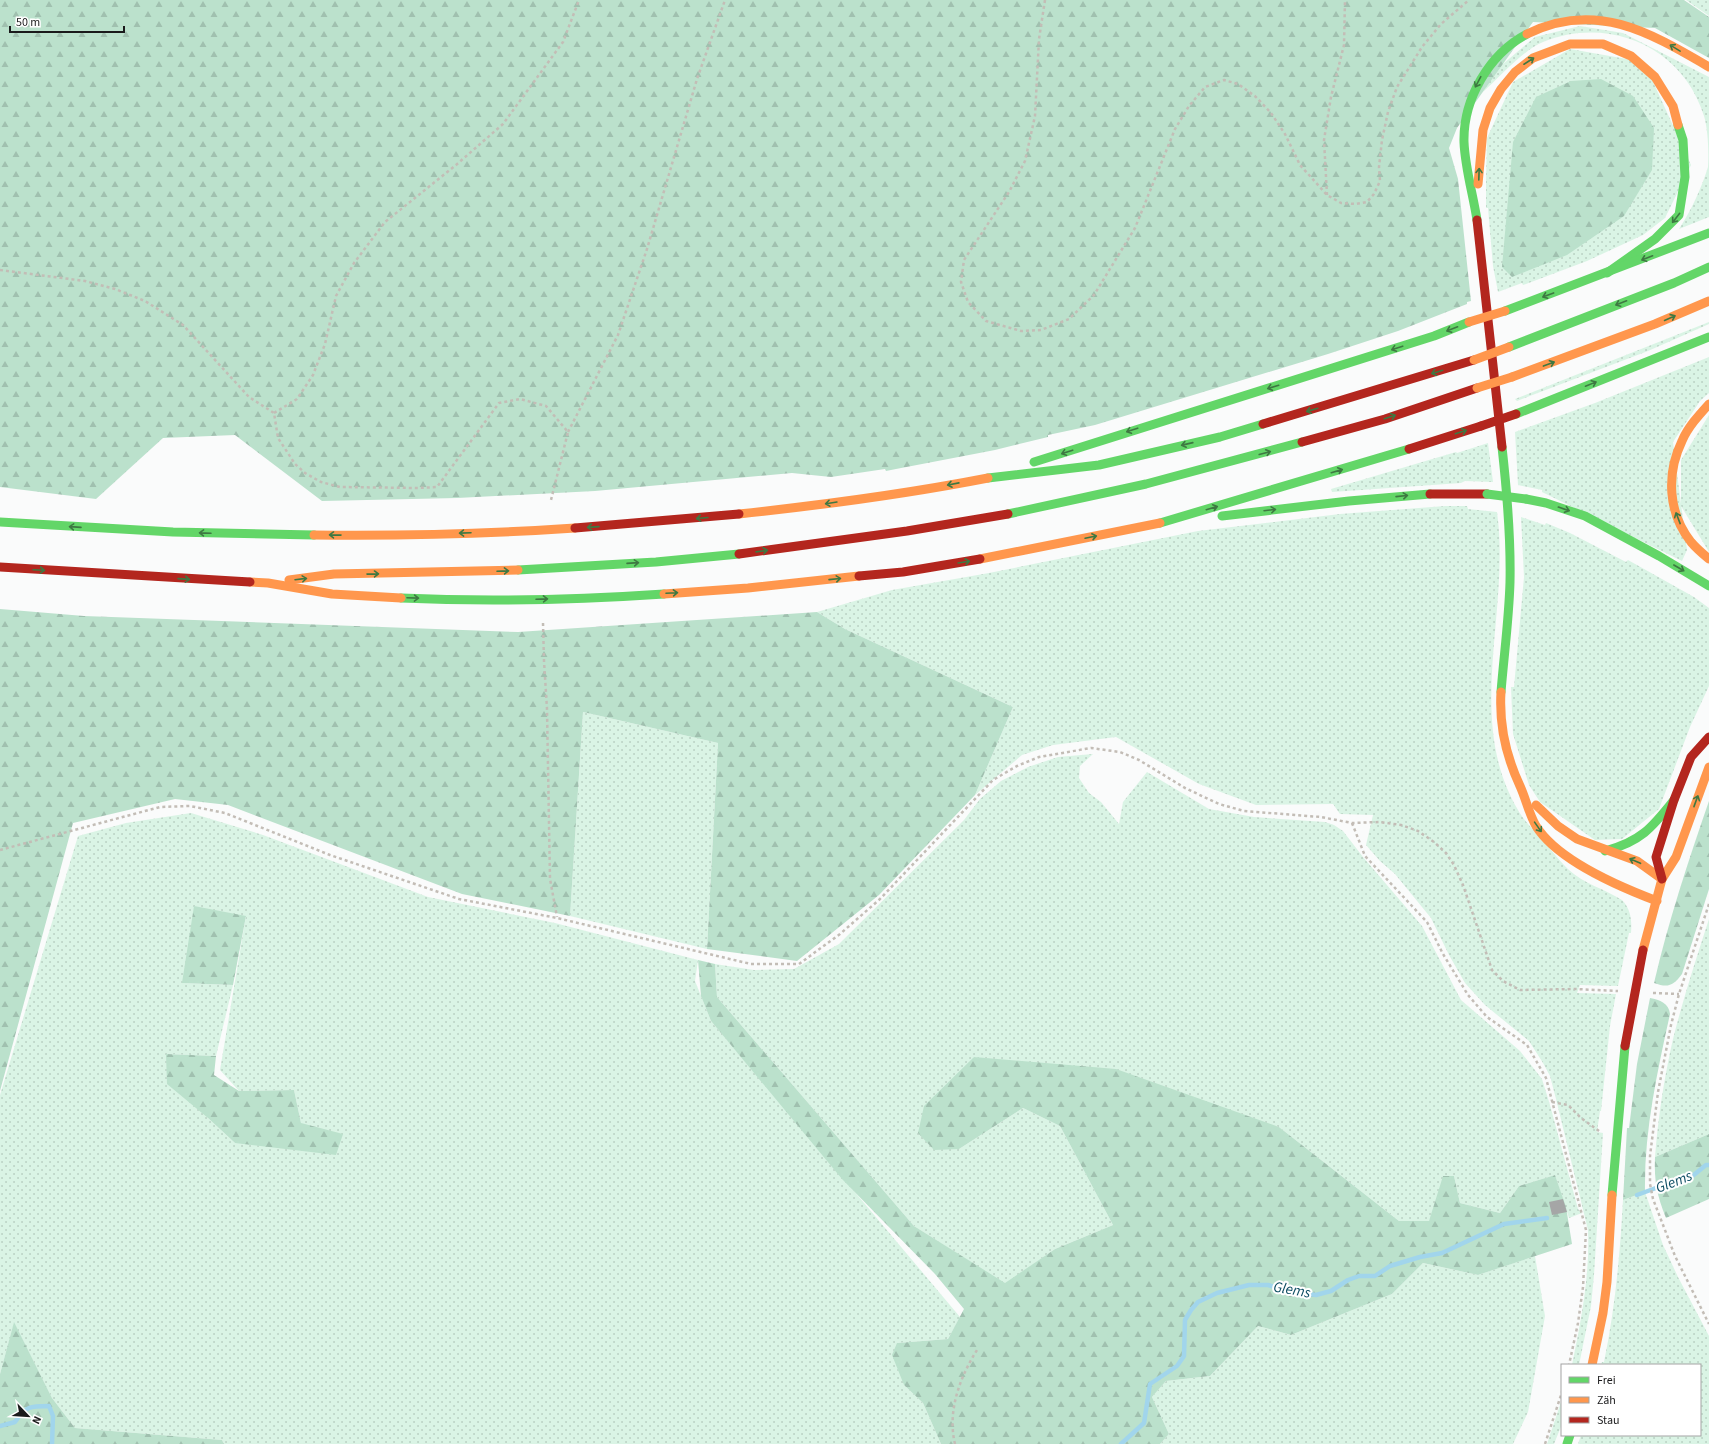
<svg xmlns="http://www.w3.org/2000/svg" width="1709" height="1444" viewBox="0 0 1709 1444" font-family="'Source Sans 3',sans-serif">
  <style>
    .grass { fill: url(#grass-dots); fill-rule: evenodd }
    .forest { fill: url(#forest-firs) }
    .lines { fill: none; stroke-linecap: round; stroke-linejoin: round }
    .stream { stroke: #a1d5ec; stroke-width: 4.5 }
    .building { fill: #a5a6a6 }
    .path { stroke: #c3bdb6; stroke-width: 2.5; stroke-dasharray: 3 3; stroke-linecap: butt }
    .fast { stroke: #63d668; stroke-width: 9 }
    .slow { stroke: #ff974d; stroke-width: 9 }
    .jam { stroke: #b3261e; stroke-width: 9 }
    .fast-bridge { stroke: #63d668; stroke-width: 9 }
    .slow-bridge { stroke: #ff974d; stroke-width: 9 }
    .jam-bridge { stroke: #b3261e; stroke-width: 9 }
    .oneway { stroke: #3e7842 }
    .labels { text-anchor: middle; dominant-baseline: central; stroke-width: 4; stroke-linejoin: round; paint-order: stroke }
    .water-label { font-size: 15px; font-style: italic; fill: #0e4d63; stroke: #fff }
  </style>
  <defs>
    <pattern id="grass-dots" width="8" height="8" patternUnits="userSpaceOnUse"><rect width="8" height="8" fill="#daf4e5"/><path d="M2 2h.1M6 6h.1" fill="none" stroke="#bad1c4" stroke-width="1.8" stroke-linecap="round"/></pattern>
    <pattern id="forest-firs" width="22" height="20" patternUnits="userSpaceOnUse"><rect width="22" height="20" fill="#bbe1cc"/><path d="M5 1l3.5 6h-7zM16 11l3.5 6h-7z" fill="#a0c0af"/></pattern>
  </defs>
  <rect width="100%" height="100%" fill="#fafbfb"/>
  <g class="grass">
    <path d="M1686,0h23v16z"/>
    <path d="M1580,26l43,7 86,44v140l-30,12c13,-20 22,-40 29,-62 1,-14 0,-38 -4,-51 -21,-69 -95,-101 -161,-74 -21,9 -42,34 -60,50l14,-23 38,-32z"/>
    <path d="M1570,49l74,13 47,103 -26,53 -22,17 -56,26 -64,24 -1,-2 -24,9 -5,-26 -5,-58h-2v-28l1,-42 26,-56z"/>
    <path d="M1709,322v2l-61,27 -131,50 -2,-2z"/>
    <path d="M1709,357v36l-9,8 -27,41 14,108 -5,11 -140,-69v-2l-24,-5 -3,-53 80,-29z"/>
    <path d="M1709,415v137l-28,-46v-46z"/>
    <path d="M1488,443l5,39 -28,-1 -4,2 -129,9 -1,-3 125,-37 1,1z"/>
    <path d="M1445,506h22l1,3 29,3c14,99 -33,207 21,298 6,11 17,21 25,31 9,9 17,21 26,29 15,14 36,19 53,30 9,9 10,21 9,33h-2l-11,53 -38,-1 -3,8 39,1 -6,32 -9,85h-1l-3,21 6,1 -9,142 -3,31 -12,59h-7c9,-44 18,-90 16,-135l-32,-131 -6,-23 -7,-13 -14,-22 -44,-36 -20,-22 -16,-28 -18,-37 -36,-44 -15,-13 -14,-16 7,-30 -33,-1 -7,-10 -77,1 -57,-21 -83,-47 -63,8 -31,10 -47,40 38,-88 -168,-78 -28,-17 75,-22 97,-17 209,-42 142,-17z"/>
    <path d="M1521,517l24,8 1,-2 24,10 56,29 2,-2 66,37 15,11v78l-19,41 -31,82 -37,30 -27,1 -55,-38 -11,-17 -16,-51 -2,-47h3l10,-110z"/>
    <path d="M583,712l135,31 -11,206 -137,-33z"/>
    <path d="M1093,754l-13,12 -1,12 10,15 12,9 18,22 4,-22 24,-30 62,37 45,8 71,5 9,3 9,6 20,26 59,69 39,74 59,51 22,28 8,26 28,104 4,4 -13,5 -14,-43 -36,11 -19,27 -40,-10 -6,-27 -25,45h-30l-120,-94 -305,-70 -15,92 64,-41 37,18 53,99 -58,24 -50,35 -91,-58 -197,-229 -2,-33 39,6 40,-1 45,-25 125,-124 16,-21 21,-18 27,-14 30,-10z"/>
    <path d="M191,813l72,22 165,62 127,26 143,37 -3,21 16,40 249,296 -12,22 -51,4 7,42 19,18 18,41h-717l-2,-4 -147,-12 -23,-30 -38,-75 -14,51v-279l78,-259 48,-13zM246,916l-26,154 19,21 55,-1 7,33 -66,20 -27,-25 -42,-64 50,2 17,-71 -50,-2z"/>
    <path d="M1709,919v215l-54,23c3,-39 9,-79 18,-118 10,-40 23,-80 36,-120z"/>
    <path d="M1645,1192l18,53 15,32 31,59v108h-131l3,-9h119v-70h-99l1,-3h2c11,-53 16,-107 19,-162z"/>
    <path d="M1535,1256l10,60 -17,96 -15,32h-353l9,-10 -17,-37 14,-16 44,-5 48,-50 33,9 101,-41 31,-31 55,12z"/>
    <path d="M1562,1399v25l-8,20h-7z"/>
  </g>
  <g class="forest">
    <path d="M0,0h1684l25,17v41l-54,-30 -122,-6 -76,106 -8,20 9,31 13,122 -4,1v2l-69,27 -70,23 -233,71 -47,10v2l-53,13 -99,19 -10,2 -1,-2 -54,8 -39,-4 -197,18 -138,7 -135,3 -87,-66 -72,3 -67,61 -96,-12z"/>
    <path d="M1601,79l32,17 21,32 -2,42 -28,46 -57,39 -55,22 -10,-10 11,-125 23,-45 35,-16z"/>
    <path d="M0,609l84,7 434,16 299,-20 28,17 168,78 -38,88 -96,100 -82,66 -90,-12 11,-206 -135,-31 -13,204 -108,-22 -234,-89 -53,-6 -102,24 -73,268z"/>
    <path d="M1709,801v88l-27,85c-9,12 -14,14 -28,9 14,-61 34,-121 55,-182z"/>
    <path d="M194,906l52,10 -13,69 -51,-2z"/>
    <path d="M698,960l17,4 2,33 197,229 91,57 50,-34 58,-24 -53,-99 -37,-18 -64,41 -25,1 -16,-17 6,-27 50,-49 142,12 163,58 120,94h30l14,-45h11l6,27 40,10 19,-27 36,-11 11,32 6,37 -94,31 -55,-12 -31,31 -101,41 -33,-9 -48,50 -44,5 -14,16 17,37 -9,10h-219l-18,-41 -19,-18 -12,-30 5,-12 51,-4 16,-30 -29,-35 -93,-95 -131,-158 -10,-25z"/>
    <path d="M1650,998c10,2 19,5 20,16 -13,59 -26,118 -25,178l-22,8 4,-72h2l8,-64z"/>
    <path d="M166,1054l50,2 -2,19 25,16 55,-1 7,33 42,11 -7,21 -101,-12 -27,-25 -41,-34z"/>
    <path d="M1709,1134v65l-43,19c-9,-22 -12,-37 -11,-61z"/>
    <path d="M14,1322l38,76 23,30 147,12 2,4h-224v-70z"/>
  </g>
  <g class="lines">
    <g class="stream">
      <path d="M1637,1195l27,-10 13,-2 13,-5 16,-13h3"/>
      <path d="M0,1426l15,-4c11,-16 15,-16 34,-16l4,10 -1,28"/>
      <path d="M1121,1444l23,-21 6,-39 27,-18 7,-10 1,-36 6,-10 7,-8 19,-9 32,-8h19l20,6 28,4 15,-4 17,-11 11,-4h16l15,-10 30,-9 22,-4 62,-29 43,-6"/>
    </g>
  </g>
  <path class="building" d="M1563,1199l4,13 -15,3 -3,-13z"/>
  <g class="lines">
    <g class="path">
      <path d="M1045,0l-6,39 -4,77 -10,45 -16,31 -45,68 -3,22 7,20 18,19 35,10 20,-1 28,-11 25,-24 41,-67 40,-99 14,-23 16,-19 19,-7 14,4 18,13 15,16 14,21 15,31 27,30 14,8 15,1 11,-2 7,-8 6,-13 -1,-14 3,-27 6,-28 9,-25 25,-40 19,-23 28,-24"/>
      <path d="M1327,195l-3,-55 7,-43 13,-52 1,-45"/>
      <path d="M0,270l85,11 30,8 30,12 38,24 66,72 25,16 4,25 17,26 10,9 16,9 19,5 78,1 19,-1 62,-84 21,-4 26,7 22,26 -17,68"/>
      <path d="M274,413l23,-14 16,-24 12,-31 11,-48 18,-33 31,-41 71,-57 47,-41 60,-82 16,-42"/>
      <path d="M568,432l50,-97 29,-86 50,-170 28,-79"/>
      <path d="M543,623l1,38 3,48 3,170 7,38"/>
      <path d="M1352,823l13,33 62,66 16,32 25,41 19,22 40,28 19,33 40,152 -3,57 -5,36 -9,42"/>
      <path d="M0,850l160,-43 30,-1 35,7 105,42 129,44 98,19 194,46h48l41,-30 40,-35 113,-119 24,-14 22,-9 52,-9 29,4 19,8 46,28 34,16 25,7 77,6 31,6 28,-1 21,3 17,6 16,11 12,11 8,12 9,20 29,85 11,11 17,9 55,-1 43,2"/>
      <path d="M1709,904l-30,90 -8,31 -13,67 -8,64v28l3,15 22,57 34,68"/>
      <path d="M1653,993l26,1"/>
      <path d="M1552,1102l16,3 13,13 18,13"/>
      <path d="M955,1444c-8,-33 5,-67 22,-94"/>
      <path d="M1545,1444l17,-52"/>
    </g>
    <g class="fast">
      <path d="M1477,220c-4,-26 -12,-52 -13,-78 -1,-43 25,-88 63,-108"/>
      <path d="M1607,273l48,-34 24,-24 6,-38 -2,-37 -5,-15"/>
      <path d="M1505,311l204,-78"/>
      <path d="M1509,347l165,-64 35,-16"/>
      <path d="M1516,414l193,-77"/>
      <path d="M1034,462l400,-126 35,-14"/>
      <path d="M988,478l111,-13 121,-28 43,-13"/>
      <path d="M1526,499l20,4 39,13 74,40 50,30"/>
      <path d="M1008,514l138,-30 156,-42"/>
      <path d="M1222,516l127,-15 81,-7"/>
      <path d="M0,522l173,10 141,3"/>
      <path d="M1160,523l249,-74"/>
      <path d="M518,570l138,-8 83,-8"/>
      <path d="M401,598c87,4 175,2 263,-4"/>
      <path d="M1501,692c3,-37 8,-74 9,-110 1,-46 -3,-90 -8,-135"/>
      <path d="M1605,851c35,-9 47,-23 69,-51"/>
      <path d="M1612,1195l13,-149"/>
      <path d="M1567,1444l3,-9"/>
    </g>
    <g class="slow">
      <path d="M1527,34c68,-34 122,-2 182,33"/>
      <path d="M1478,184l5,-54 7,-22 11,-19 14,-17 18,-14 37,-14h33l28,12 24,21 18,29 5,19"/>
      <path d="M1512,377l143,-53 54,-23"/>
      <path d="M1709,404c-10,11 -21,23 -27,37 -16,33 -14,72 9,101 5,6 12,12 18,17"/>
      <path d="M739,514c84,-9 167,-20 249,-36"/>
      <path d="M314,535c86,1 174,-1 261,-7"/>
      <path d="M980,559l180,-36"/>
      <path d="M289,580l45,-6 184,-4"/>
      <path d="M250,582l18,1 64,11 69,4"/>
      <path d="M664,594l84,-6 111,-12"/>
      <path d="M1501,692c-2,33 5,64 19,94 6,13 9,28 16,40 22,35 84,61 121,75"/>
      <path d="M1536,805l22,21 19,13 60,22 25,18"/>
      <path d="M1643,950l19,-71 14,-22 33,-90"/>
      <path d="M1592,1365l11,-52 4,-31 5,-87"/>
    </g>
    <g class="jam">
      <path d="M1477,220l25,227"/>
      <path d="M1263,424l211,-64"/>
      <path d="M1302,442l83,-23 92,-31"/>
      <path d="M1409,449l72,-23"/>
      <path d="M1430,494h57"/>
      <path d="M575,528l164,-14"/>
      <path d="M739,554l168,-23 101,-17"/>
      <path d="M0,567l250,15"/>
      <path d="M859,576l44,-4 77,-13"/>
      <path d="M1662,879l-6,-22 18,-57 17,-43 18,-20"/>
    </g>
    <path class="fast-bridge" d="M1487,494l39,5"/>
    <g class="slow-bridge">
      <path d="M1469,322l36,-11"/>
      <path d="M1474,360l35,-13"/>
      <path d="M1477,388l35,-11"/>
    </g>
    <g class="jam-bridge">
      <path d="M1481,426l35,-12"/>
      <path d="M1625,1046l18,-96"/>
    </g>
  </g>
  <defs><path id="oneway-shaft" d="M-6 0H5M1.5-3L5.5 0L1.5 3" fill="none" stroke-width="1.6" stroke-linecap="round" stroke-linejoin="round"/></defs>
  <g class="oneway">
    <use href="#oneway-shaft" transform="translate(1675 48) rotate(-149)"/>
    <use href="#oneway-shaft" transform="translate(1529 61) rotate(-33)"/>
    <use href="#oneway-shaft" transform="translate(1478 82) rotate(118)"/>
    <use href="#oneway-shaft" transform="translate(1479 174) rotate(-88)"/>
    <use href="#oneway-shaft" transform="translate(1676 218) rotate(128)"/>
    <use href="#oneway-shaft" transform="translate(1647 258) rotate(159)"/>
    <use href="#oneway-shaft" transform="translate(1548 295) rotate(160)"/>
    <use href="#oneway-shaft" transform="translate(1621 303) rotate(159)"/>
    <use href="#oneway-shaft" transform="translate(1670 318) rotate(-24)"/>
    <use href="#oneway-shaft" transform="translate(1452 329) rotate(159)"/>
    <use href="#oneway-shaft" transform="translate(1397 348) rotate(162)"/>
    <use href="#oneway-shaft" transform="translate(1549 364) rotate(-20)"/>
    <use href="#oneway-shaft" transform="translate(1437 372) rotate(163)"/>
    <use href="#oneway-shaft" transform="translate(1591 384) rotate(-22)"/>
    <use href="#oneway-shaft" transform="translate(1273 387) rotate(163)"/>
    <use href="#oneway-shaft" transform="translate(1312 410) rotate(164)"/>
    <use href="#oneway-shaft" transform="translate(1390 417) rotate(-18)"/>
    <use href="#oneway-shaft" transform="translate(1132 430) rotate(162)"/>
    <use href="#oneway-shaft" transform="translate(1461 432) rotate(-18)"/>
    <use href="#oneway-shaft" transform="translate(1187 444) rotate(167)"/>
    <use href="#oneway-shaft" transform="translate(1067 452) rotate(162)"/>
    <use href="#oneway-shaft" transform="translate(1265 453) rotate(-15)"/>
    <use href="#oneway-shaft" transform="translate(1337 471) rotate(-16)"/>
    <use href="#oneway-shaft" transform="translate(953 484) rotate(169)"/>
    <use href="#oneway-shaft" transform="translate(1402 496) rotate(-6)"/>
    <use href="#oneway-shaft" transform="translate(831 503) rotate(171)"/>
    <use href="#oneway-shaft" transform="translate(1212 508) rotate(-16)"/>
    <use href="#oneway-shaft" transform="translate(1564 509) rotate(19)"/>
    <use href="#oneway-shaft" transform="translate(1270 510) rotate(-7)"/>
    <use href="#oneway-shaft" transform="translate(702 518) rotate(175)"/>
    <use href="#oneway-shaft" transform="translate(1678 518) rotate(-111)"/>
    <use href="#oneway-shaft" transform="translate(75 527) rotate(-176)"/>
    <use href="#oneway-shaft" transform="translate(593 527) rotate(176)"/>
    <use href="#oneway-shaft" transform="translate(205 533) rotate(-178)"/>
    <use href="#oneway-shaft" transform="translate(465 533) rotate(178)"/>
    <use href="#oneway-shaft" transform="translate(335 535) rotate(-179)"/>
    <use href="#oneway-shaft" transform="translate(1091 537) rotate(-12)"/>
    <use href="#oneway-shaft" transform="translate(762 551) rotate(-8)"/>
    <use href="#oneway-shaft" transform="translate(964 562) rotate(-9)"/>
    <use href="#oneway-shaft" transform="translate(633 563) rotate(-4)"/>
    <use href="#oneway-shaft" transform="translate(1679 568) rotate(30)"/>
    <use href="#oneway-shaft" transform="translate(39 570) rotate(3)"/>
    <use href="#oneway-shaft" transform="translate(503 571) rotate(-2)"/>
    <use href="#oneway-shaft" transform="translate(373 574) rotate(-1)"/>
    <use href="#oneway-shaft" transform="translate(184 579) rotate(4)"/>
    <use href="#oneway-shaft" transform="translate(301 579) rotate(-7)"/>
    <use href="#oneway-shaft" transform="translate(835 579) rotate(-6)"/>
    <use href="#oneway-shaft" transform="translate(672 593) rotate(-3)"/>
    <use href="#oneway-shaft" transform="translate(413 598) rotate(2)"/>
    <use href="#oneway-shaft" transform="translate(542 599) rotate(-2)"/>
    <use href="#oneway-shaft" transform="translate(1696 801) rotate(-70)"/>
    <use href="#oneway-shaft" transform="translate(1538 827) rotate(55)"/>
    <use href="#oneway-shaft" transform="translate(1635 861) rotate(-157)"/>
  </g>
  <g class="labels">
    <g class="water-label">
      <text transform="translate(1674 1182) rotate(-21)">Glems</text>
      <text transform="translate(1292 1290) rotate(10)">Glems</text>
    </g>
  </g>
  <rect x="1561" y="1364" width="140" height="72" fill="#ffffff" stroke="#a3a3a4"/>
  <rect x="1569" y="1377" width="20" height="6" fill="#63d668" stroke="#a3a3a4"/>
  <text x="1597" y="1384" font-size="12" fill="#1a1a1b">Frei</text>
  <rect x="1569" y="1397" width="20" height="6" fill="#ff974d" stroke="#a3a3a4"/>
  <text x="1597" y="1404" font-size="12" fill="#1a1a1b">Zäh</text>
  <rect x="1569" y="1417" width="20" height="6" fill="#b3261e" stroke="#a3a3a4"/>
  <text x="1597" y="1424" font-size="12" fill="#1a1a1b">Stau</text>
  <g transform="translate(28 1416) rotate(115)" stroke="#ffffff" stroke-width="3" paint-order="stroke">
  <path d="M0-3L7 15L0 10L-7 15Z" fill="#1a1a1b"/>
  <text y="-6" font-size="11" font-weight="bold" text-anchor="middle" fill="#1a1a1b">N</text>
  </g>
  <path d="M10 26v6h114v-6" fill="none" stroke="#1a1a1b" stroke-width="2"/>
  <text x="16" y="26" font-size="12" fill="#1a1a1b" stroke="#ffffff" stroke-width="3" paint-order="stroke">50 m</text>
</svg>
